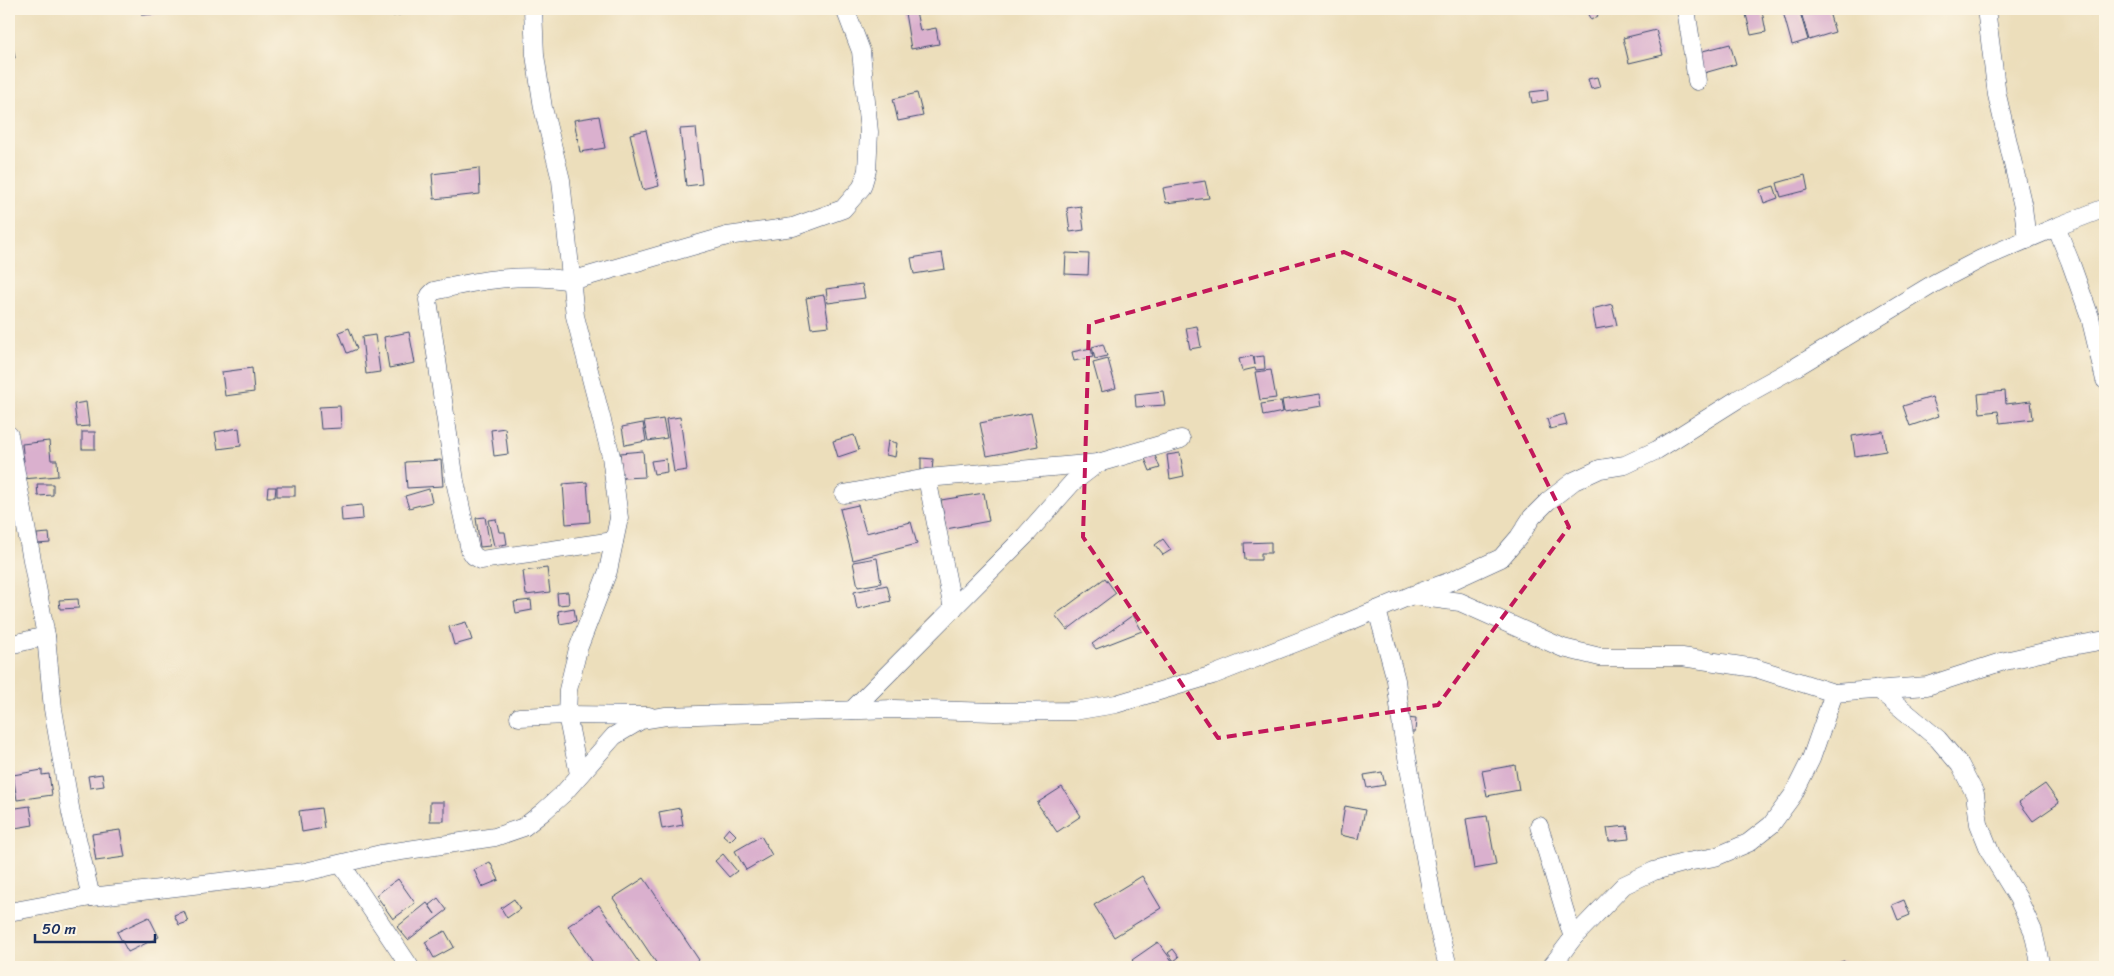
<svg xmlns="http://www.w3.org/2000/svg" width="2114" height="976" viewBox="0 0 2114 976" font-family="Sriracha,sans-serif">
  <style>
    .building { fill: #dab0ce }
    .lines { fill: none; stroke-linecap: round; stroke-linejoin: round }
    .minor-casing { stroke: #3a496c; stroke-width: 19 }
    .minor { stroke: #fff; stroke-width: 18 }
    .marked { fill: none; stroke: #c2185b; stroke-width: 4; stroke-dasharray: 10 6; stroke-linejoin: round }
  </style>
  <rect width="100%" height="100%" fill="#fcf5e5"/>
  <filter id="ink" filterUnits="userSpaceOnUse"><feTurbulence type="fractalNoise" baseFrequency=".02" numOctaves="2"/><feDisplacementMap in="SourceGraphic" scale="10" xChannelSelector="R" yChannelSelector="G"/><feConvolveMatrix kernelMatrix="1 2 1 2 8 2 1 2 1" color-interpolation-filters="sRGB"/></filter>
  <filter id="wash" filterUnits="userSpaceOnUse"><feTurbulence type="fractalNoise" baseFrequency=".0096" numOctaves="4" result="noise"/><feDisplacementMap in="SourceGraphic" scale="20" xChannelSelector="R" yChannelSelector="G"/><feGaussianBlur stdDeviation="1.12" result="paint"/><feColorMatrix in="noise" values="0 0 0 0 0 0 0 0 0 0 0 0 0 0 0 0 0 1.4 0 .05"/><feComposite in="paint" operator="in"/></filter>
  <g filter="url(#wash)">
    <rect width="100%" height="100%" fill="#ecdebb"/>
    <g id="blocks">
      <g class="building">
        <path d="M142,9h24v4l-24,2z"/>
        <path d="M392,9h27v2l-26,5z"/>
        <path d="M1585,9h9l4,7 -7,4z"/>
        <path d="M1795,9h4l9,31 -16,5 -9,-33z"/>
        <path d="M1800,9h28l7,23 -26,8z"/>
        <path d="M916,11l4,20 16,-3 3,16 -28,5 -6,-36z"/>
        <path d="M1762,11l4,21 -15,3 -5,-21z"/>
        <path d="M1656,30l7,25 -34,8 -6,-25z"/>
        <path d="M9,42h3l3,16 -6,1z"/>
        <path d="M1730,44l6,20 -39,11 -6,-21z"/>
        <path d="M1597,77l3,10 -9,2 -3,-10z"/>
        <path d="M1547,90l1,10 -16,3 -2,-11z"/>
        <path d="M917,93l6,23 -25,5 -5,-22z"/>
        <path d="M599,116l6,32 -25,4 -6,-32z"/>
        <path d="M696,128l6,56 -16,2 -6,-57z"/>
        <path d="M646,130l13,56 -16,4 -13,-56z"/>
        <path d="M479,168l1,26 -46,5 -2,-25z"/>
        <path d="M1805,175l3,15 -27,7 -4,-14z"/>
        <path d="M1205,181l4,17 -43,5 -3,-15z"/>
        <path d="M1774,186l4,12 -14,5 -4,-13z"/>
        <path d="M1081,206l3,24 -14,2 -3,-24z"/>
        <path d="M942,253l3,16 -31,5 -3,-16z"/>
        <path d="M1066,253l23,1 -1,21 -23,-1z"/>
        <path d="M862,284l3,14 -37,5 -2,-14z"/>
        <path d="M824,295l5,31 -18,2 -5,-30z"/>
        <path d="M1612,304l5,21 -21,4 -4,-20z"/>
        <path d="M1197,326l4,21 -11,2 -4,-21z"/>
        <path d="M349,328l8,21 -10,4 -8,-21z"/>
        <path d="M409,332l6,31 -26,5 -5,-31z"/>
        <path d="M375,335l5,37 -14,2 -4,-37z"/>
        <path d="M1103,344l4,12 -12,3 -3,-12z"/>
        <path d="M1091,348l2,9 -19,4 -2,-9z"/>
        <path d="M1253,356l2,9 -1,-8 10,-1 1,13 -9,1 -1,-2 -13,3 -3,-12z"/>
        <path d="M1108,359l8,29 -15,4 -8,-29z"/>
        <path d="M252,368l2,24 -29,4 -3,-24z"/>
        <path d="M1271,370l5,28 -16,2 -5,-28z"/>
        <path d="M1163,391l2,14 -29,2 -1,-13z"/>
        <path d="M2005,391l1,13 25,-3 2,18 -33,4 -2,-12 -18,2 -2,-19z"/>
        <path d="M1320,394l2,12 -38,6 -2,-12z"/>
        <path d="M1932,397l7,19 -29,10 -7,-20z"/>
        <path d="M1281,401l2,11 -20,4 -2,-12z"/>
        <path d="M86,402l3,24 -12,1 -3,-23z"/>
        <path d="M340,406l1,22 -20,1 -2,-22z"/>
        <path d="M1031,413l7,33 -51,10 -7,-33z"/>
        <path d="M1564,414l3,11 -17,4 -3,-10z"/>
        <path d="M680,417l7,53 -13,2 -8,-53z"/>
        <path d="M663,419l4,19 -19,3 -4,-19z"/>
        <path d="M643,423l3,18 -21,4 -3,-18z"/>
        <path d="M239,428l2,18 -23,3 -3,-17z"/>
        <path d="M505,428l3,26 -14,2 -3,-26z"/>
        <path d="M1883,431l3,20 -31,5 -3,-20z"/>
        <rect x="82" y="432" width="13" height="17"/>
        <path d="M854,435l5,15 -21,7 -5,-16z"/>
        <path d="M49,441l2,19h6l1,16 -35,3 -2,-16 3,-2 -2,-17z"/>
        <path d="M888,441l9,2 -2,14 -9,-2z"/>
        <path d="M643,451l2,26 -23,1 -2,-25z"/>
        <path d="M1154,453l6,15 -10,3 -6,-15z"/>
        <path d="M1180,453l4,23 -14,3 -3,-24z"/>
        <path d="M921,458l12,1 -1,13h-11z"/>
        <path d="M666,459l1,13 -13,2 -3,-13z"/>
        <path d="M441,460l2,26 -36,2 -2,-26z"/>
        <path d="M587,482l3,40 -24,2 -3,-40z"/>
        <path d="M37,484h16v11l-15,1z"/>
        <rect x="277" y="486" width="18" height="10"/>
        <path d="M268,487h8l-1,10h-8z"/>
        <path d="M429,489l3,13 -23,6 -4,-12z"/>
        <path d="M984,493l5,28 -43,8 -5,-29z"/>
        <path d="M362,505l1,14 -21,2 -1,-14z"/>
        <path d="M858,505l8,28 45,-11 6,22 -64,16 -13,-51z"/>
        <path d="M485,517l5,29 -10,1 -4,-29z"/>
        <path d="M496,519l3,13h6l2,12 -13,2 -6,-26z"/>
        <path d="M49,533l1,10 -12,1 -1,-10z"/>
        <path d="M1163,539l8,11 -8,5 -8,-10z"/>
        <path d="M1271,542v11h-10v7h-16l-1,-17z"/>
        <path d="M877,558l4,25 -23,4 -5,-25z"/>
        <path d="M547,568l3,24 -24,3 -3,-24z"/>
        <path d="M1105,578l11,15 -49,37 -12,-15z"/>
        <path d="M887,585l4,16 -34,8 -3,-17z"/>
        <path d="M9,586l3,16v12l-3,1z"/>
        <path d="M568,592l1,12 -11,1 -1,-12z"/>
        <path d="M78,599l1,9 -19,1 -1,-9z"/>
        <path d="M531,600l1,10 -16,3 -2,-11z"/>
        <path d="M574,608l2,13 -16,3 -2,-13z"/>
        <path d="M1133,615l9,16 -46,18 -4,-5z"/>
        <path d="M466,622l6,18 -18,5 -5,-18z"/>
        <path d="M1407,718l9,1 -1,13h-9z"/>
        <path d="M1515,765l4,25 -32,6 -5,-25z"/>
        <path d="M42,770v5l7,-1 3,21 -35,5 -4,-25z"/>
        <path d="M1382,772l3,13 -18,3 -3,-13z"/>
        <path d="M102,774l2,12 -14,2 -2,-12z"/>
        <path d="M2045,784l14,19 -26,18 -14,-19z"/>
        <path d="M1062,787l19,29 -24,16 -20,-29z"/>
        <rect x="430" y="802" width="14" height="19"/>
        <path d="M30,806l3,19 -24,4v-20z"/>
        <path d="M1345,806l20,4 -6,29 -19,-4z"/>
        <path d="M321,808l3,20 -22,4 -3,-21z"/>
        <path d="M680,808l3,17 -21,4 -3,-17z"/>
        <path d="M1487,816l9,49 -22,4 -8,-50z"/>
        <path d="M1627,826l2,13 -20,2 -2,-13z"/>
        <path d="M729,828l7,7 -6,6 -7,-6z"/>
        <path d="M120,830l5,27 -29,4 -4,-27z"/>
        <path d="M761,836l11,19 -26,15 -11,-19z"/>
        <path d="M723,854l14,17 -8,6 -14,-16z"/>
        <path d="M490,862l9,18 -17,7 -8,-17z"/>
        <path d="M1142,876l19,32 -47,29 -20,-32z"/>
        <path d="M644,878l55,82 -10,7h-30l-46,-69z"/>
        <path d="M398,879l17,24 -22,16 -17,-24z"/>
        <path d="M438,898l9,12 -39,30 -11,-13 30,-24 8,11 -6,-9z"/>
        <path d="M514,899l6,10 -13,9 -6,-10z"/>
        <path d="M1904,900l6,15 -12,5 -6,-15z"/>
        <path d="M599,905l43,62h-46l-28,-41z"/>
        <path d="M184,911l4,11 -9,3 -5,-10z"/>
        <path d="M149,917l10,20 -31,15 -11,-20z"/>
        <path d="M445,931l9,16 -20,11 -9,-16z"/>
        <path d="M1158,942l15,20 -7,5h-29l-5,-7z"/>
        <path d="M1173,949l6,8 -5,4 -6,-8z"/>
        <path d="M1844,961l2,6h-15v-2z"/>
      </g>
    </g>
  </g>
  <g filter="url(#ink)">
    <use href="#blocks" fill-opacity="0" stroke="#3a496c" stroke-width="1"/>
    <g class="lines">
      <defs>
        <g id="minor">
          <path d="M533,9l2,46 8,53 18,72 14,136 36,140 8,62 -11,53 -30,78 -10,41 -1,25 12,59"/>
          <path d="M1686,9l11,72"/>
          <path d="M1986,9l11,86 26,112 4,33"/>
          <path d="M2056,227l14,34 20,56 15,63"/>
          <path d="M9,435l37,201 7,73 18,104 20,84"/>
          <path d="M927,478l26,131"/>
          <path d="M844,494l83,-16 171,-15"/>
          <path d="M614,541l-133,19 -7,-4 -4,-6 -15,-69 -27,-181 2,-5 4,-4c45,-11 91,-19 137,-10l156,-45 66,-9 50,-18 19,-22 5,-17 2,-38 -8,-81 -16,-42"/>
          <path d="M1415,596l45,6 103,46 37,9h82l73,11 79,25 93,-7 74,-24 60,-14 44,-8"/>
          <path d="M1377,610l19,70 6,49 34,189 12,49"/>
          <path d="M9,645l37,-9"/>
          <path d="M1878,689l60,50 22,26 15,29 4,30 12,30 27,44 15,33 8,36"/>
          <path d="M852,710l173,-174 47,-53 26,-20 83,-24"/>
          <path d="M519,717l48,-2 82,1"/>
          <path d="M1539,826l34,112"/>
          <path d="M341,864l69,103"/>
          <path d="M9,912l82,-15 214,-25 76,-18 114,-17 29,-10 19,-15 20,-18 51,-58 27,-16 25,-4 228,-7 100,3 80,-1 42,-7 97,-29 123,-48 74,-31 41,-15 50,-23 18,-21 13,-20 16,-16 26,-20 26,-12 25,-4 32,-15 81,-51 58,-32 139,-84 46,-24 75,-32 49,-19"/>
          <path d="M1551,967l22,-29 51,-53 30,-14 33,-9 28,-5 33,-14 23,-18 22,-30 18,-36 23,-66"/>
        </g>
      </defs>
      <use href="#minor" class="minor-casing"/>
      <use href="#minor" class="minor"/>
    </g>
  </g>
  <path class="marked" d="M1344,252l113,49 112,226 -131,178 -220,33 -135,-201 6,-213z"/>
  <rect width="2114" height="976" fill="none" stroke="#fcf5e5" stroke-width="30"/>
  <path d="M35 934v8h120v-8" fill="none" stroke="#1b2f5e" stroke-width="2.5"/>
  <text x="42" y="934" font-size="15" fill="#1b2f5e" stroke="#fcf5e5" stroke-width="4" paint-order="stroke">50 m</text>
</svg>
